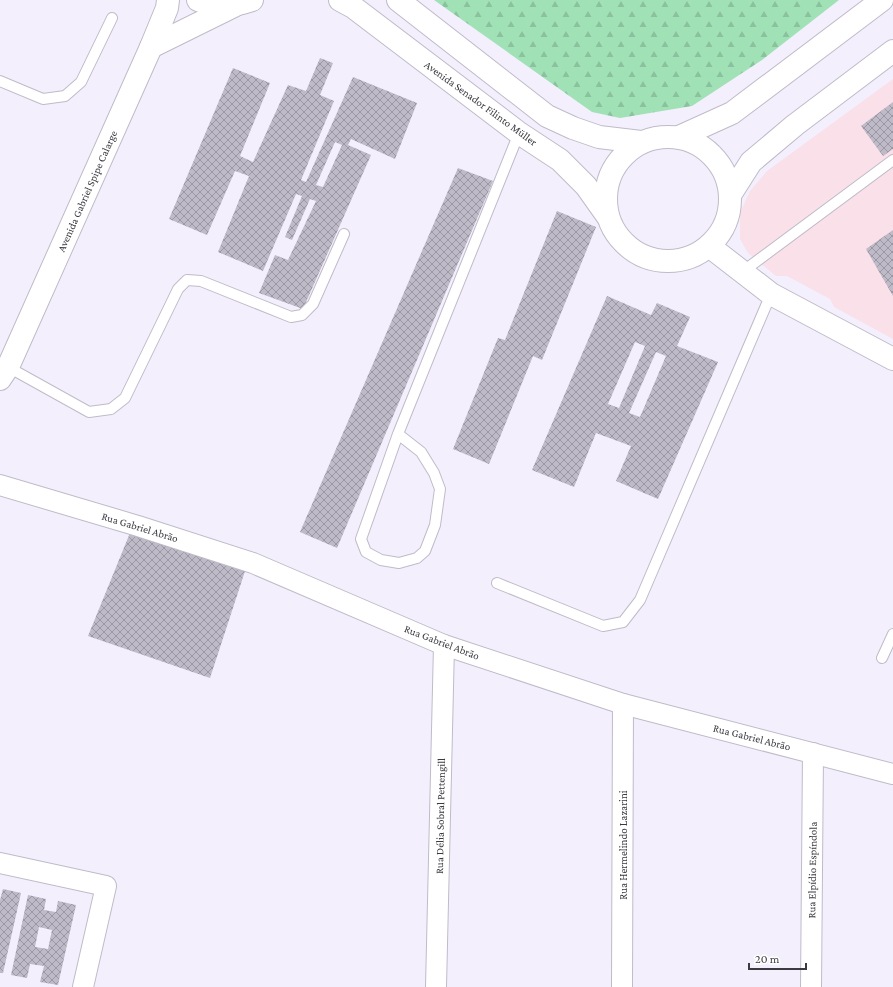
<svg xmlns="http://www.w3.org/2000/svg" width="893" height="987" viewBox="0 0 893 987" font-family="'Crimson Pro',serif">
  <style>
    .education { fill: #f9e0e9 }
    .forest { fill: url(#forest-firs) }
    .building { fill: url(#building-cross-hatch); fill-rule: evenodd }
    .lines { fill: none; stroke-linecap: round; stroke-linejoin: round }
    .service-casing { stroke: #c0bbc8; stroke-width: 12 }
    .minor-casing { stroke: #c0bbc8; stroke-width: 22 }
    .tertiary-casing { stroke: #c0bbc8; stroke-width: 24 }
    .secondary-casing { stroke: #c0bbc8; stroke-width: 24 }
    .service { stroke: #fff; stroke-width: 10 }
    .minor { stroke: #fff; stroke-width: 20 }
    .tertiary { stroke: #fff; stroke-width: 22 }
    .secondary { stroke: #fff; stroke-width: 22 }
    .labels { text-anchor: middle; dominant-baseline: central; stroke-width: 3; stroke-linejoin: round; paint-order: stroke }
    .street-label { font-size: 11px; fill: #3c3a40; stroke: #fff }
  </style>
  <defs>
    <pattern id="forest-firs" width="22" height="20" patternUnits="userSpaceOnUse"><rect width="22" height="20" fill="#a0e1b6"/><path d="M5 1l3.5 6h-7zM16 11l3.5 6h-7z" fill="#8bc29e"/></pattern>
    <pattern id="building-cross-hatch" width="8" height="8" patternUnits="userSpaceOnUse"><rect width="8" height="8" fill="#bfbac7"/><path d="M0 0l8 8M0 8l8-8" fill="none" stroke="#9c98a3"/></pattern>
  </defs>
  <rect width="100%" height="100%" fill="#f4effd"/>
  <path class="education" d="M893,79v260l-59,-32 -4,-8 -43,-23h-11l-28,-23 -8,-14v-26l10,-22 17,-20z"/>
  <path class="forest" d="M434,0h405l-77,60 -70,46 -72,12 -28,-6z"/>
  <g class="building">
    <path d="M320,58l13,5 -13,32 14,6 -33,79 5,2 47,-105 64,26 -22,56 -44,-20 -3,6 23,10 -68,154 -44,-16 16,-38 13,5 28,-59 -6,-2 -18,41 -7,-3 17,-41 -6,-2 -33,77 -45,-19 31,-76 -14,-5 -28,64 -38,-16 64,-151 37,15 -30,73 13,6 35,-77 18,6zM335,142l7,3 -19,42 -7,-2z"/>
    <path d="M893,102v47l-10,7 -22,-30z"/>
    <path d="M458,168l35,13 -156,367 -37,-16z"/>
    <path d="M557,211l39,16 -54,133 -9,-4 -44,108 -36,-15 45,-111 7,2z"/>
    <path d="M893,230v66l-27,-47z"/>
    <path d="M607,296l44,19 6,-12 33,14 -13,29 41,16 -60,137 -42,-18 15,-35 -35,-13 -22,54 -42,-17zM635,342l10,4 -26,62 -11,-4zM656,352l10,4 -26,61 -11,-4z"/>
    <path d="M132,528l115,37 -37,113 -122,-42z"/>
    <path d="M3,889l18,4 -18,80h-3v-73z"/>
    <path d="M28,895l18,4 -2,11 12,2 2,-11 18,4 -18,80 -18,-3 4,-16 -14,-2 -3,14 -16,-3zM39,927l13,3 -4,19 -13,-2z"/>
  </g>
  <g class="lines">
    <defs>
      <g id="service">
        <path d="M0,81l43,18 22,-3 16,-14 31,-64"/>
        <path d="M742,272l151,-112"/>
        <path d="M8,367l81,45 22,-3 14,-11 53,-109 9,-9 14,1 90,36 11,-2 11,-11 31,-70"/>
        <path d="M398,434l23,18 13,21 6,16 -5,36 -10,26 -8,7 -18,5 -18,-3 -15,-8 -5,-13 37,-105 121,-301"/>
        <path d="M497,583l106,43 20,-4 17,-22 131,-306"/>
        <path d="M882,658l11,-24"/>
      </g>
      <g id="minor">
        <path d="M0,485l138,41 115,37 191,82 179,59 270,70"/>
        <path d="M0,863l106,23 -23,101"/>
        <path d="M436,987l8,-342"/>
        <path d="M622,987l1,-283"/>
        <path d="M811,987l2,-234"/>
      </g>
      <path id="tertiary" d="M709,246l62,48 122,65"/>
      <g id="secondary">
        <path d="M198,0c20,9 33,7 54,0"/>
        <path d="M340,0l13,7 166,126 41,27 26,26 22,31"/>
        <path d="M398,0l149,116 26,12 26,9 42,5"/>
        <path d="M151,47l83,-41"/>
        <circle cx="668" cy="199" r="62"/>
        <path d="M679,137l53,-24 150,-113"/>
        <path d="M730,195l21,-33 44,-37 98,-74"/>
        <path d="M0,379l8,-12 143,-320 16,-39 1,-8"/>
      </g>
    </defs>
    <use href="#service" class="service-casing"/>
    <use href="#minor" class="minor-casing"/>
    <use href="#tertiary" class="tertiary-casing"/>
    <use href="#secondary" class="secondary-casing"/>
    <use href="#service" class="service"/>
    <use href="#minor" class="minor"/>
    <use href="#tertiary" class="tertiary"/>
    <use href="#secondary" class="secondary"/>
  </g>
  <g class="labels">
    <g class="street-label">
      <text transform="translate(481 103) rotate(36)">Avenida Senador Filinto Müller</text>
      <text transform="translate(87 191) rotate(-66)">Avenida Gabriel Spipe Calarge</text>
      <text transform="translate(140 527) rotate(17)">Rua Gabriel Abrão</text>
      <text transform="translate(442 642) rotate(21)">Rua Gabriel Abrão</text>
      <text transform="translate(752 737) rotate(14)">Rua Gabriel Abrão</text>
      <text transform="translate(440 816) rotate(-89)">Rua Délia Sobral Pettengill</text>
      <text transform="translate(623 845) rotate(-90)">Rua Hermelindo Lazarini</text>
      <text transform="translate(812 870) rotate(-89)">Rua Elpídio Espíndola</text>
    </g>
  </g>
  <path d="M749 963v6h57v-6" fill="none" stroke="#3c3a40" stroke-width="2"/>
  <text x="755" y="963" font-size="12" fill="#3c3a40" stroke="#ffffff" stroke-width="3" paint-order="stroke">20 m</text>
</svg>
